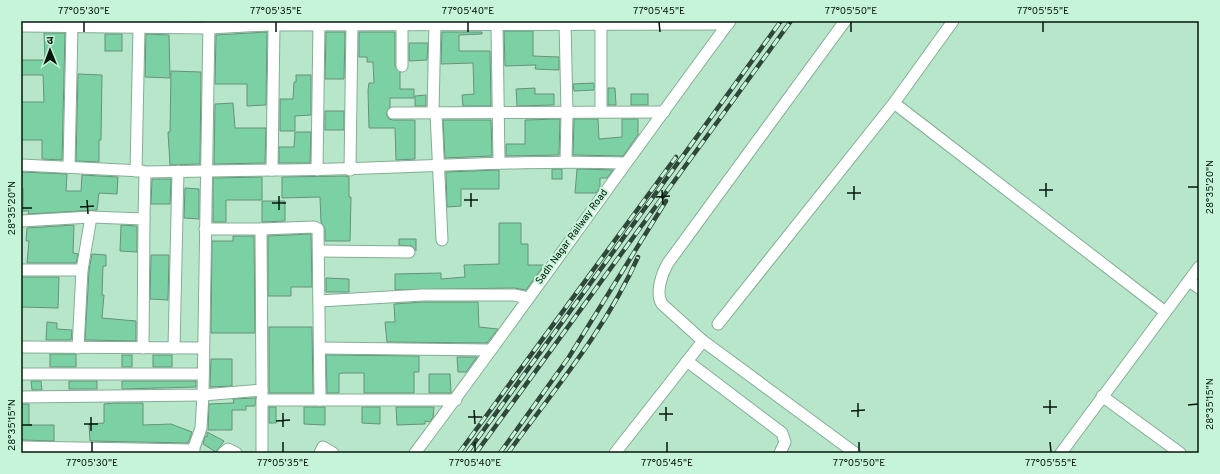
<svg xmlns="http://www.w3.org/2000/svg" width="1220" height="474" viewBox="0 0 1220 474" font-family="Overpass,'Noto Sans Devanagari',sans-serif">
  <style>
    .building { fill: #7bd1a3; stroke: #679279 }
    .lines { fill: none; stroke-linecap: round; stroke-linejoin: round }
    .minor-casing { stroke: #82ae95; stroke-width: 13 }
    .minor { stroke: #fff; stroke-width: 11 }
    .rail-casing { stroke: #30483a; stroke-width: 4.5 }
    .rail { stroke: #c5f4d8; stroke-width: 3; stroke-dasharray: 9; stroke-linecap: butt }
    .ticks { fill: none; stroke: #06160d; stroke-width: 1.5 }
    .labels { text-anchor: middle; dominant-baseline: central; stroke-width: 4; stroke-linejoin: round; paint-order: stroke }
    .street-label { font-size: 10px; fill: #06160d; stroke: #c5f4d8 }
    .neatline { fill: none; stroke: #06160d; stroke-width: 1.5 }
    .ticks-label { font-size: 10px; text-anchor: middle; fill: #06160d }
  </style>
  <rect width="100%" height="100%" fill="#b8e6cb"/>
  <g class="building">
    <path d="M504,31h29v25l26,1v13l-24,-1 1,-4 -31,1z"/>
    <path d="M267,32l-1,73 -19,1v-22h-32l1,-49z"/>
    <path d="M326,32h19l-1,47h-19z"/>
    <path d="M359,32h36v34l5,6v17h14v9h-24v9l-4,6 3,6 4,1h22v39l-19,1 -1,-32h-26l-1,-38 1,-7h5l-1,-21h-6v-5h-8z"/>
    <path d="M442,32h40v2l-23,1v16h31l1,55h-28l-1,-11 12,-1 -1,-31 -32,1z"/>
    <path d="M44,33h21l-3,127 -20,-1v-19h-21v-38h23l-1,-27h-22v-15h24z"/>
    <rect x="105" y="34" width="17" height="17"/>
    <path d="M146,34l23,1 1,43 -25,-1z"/>
    <path d="M409,43h19l-1,17 -18,1z"/>
    <path d="M171,71l30,1 -1,92 -30,1 -2,-33h2z"/>
    <path d="M78,74l24,1 -1,65h-2v22l-23,-1z"/>
    <path d="M296,75h15v40l-16,1v15h-15v-32h13l1,-17h2z"/>
    <path d="M594,83v7l-20,1 -1,-7z"/>
    <path d="M535,88v6h19v11l-37,1 -1,-17z"/>
    <path d="M608,88h7l1,17h-8z"/>
    <rect x="631" y="94" width="17" height="11"/>
    <path d="M426,95v11h-11v-10z"/>
    <path d="M233,103l2,25h31l-1,35 -51,1 1,-60z"/>
    <rect x="325" y="111" width="19" height="19"/>
    <path d="M560,119l-1,36 -53,1v-12h19v-24z"/>
    <path d="M574,119h24l1,20 23,-2v-18h16v16l-15,21 -50,-1z"/>
    <path d="M443,120h48l1,36 -47,2z"/>
    <path d="M295,132h16l-1,31h-31v-16h15z"/>
    <rect x="552" y="169" width="10" height="10"/>
    <path d="M577,169h4l32,1 -6,8h-7v9l-4,6h-21z"/>
    <path d="M499,170v19h-38v17l-14,1 -1,-35z"/>
    <path d="M21,172l46,2 -1,17h15l1,-16 36,2 -1,17 -18,-1 -2,17 -69,4 1,-3h-6v-23h-2z"/>
    <path d="M346,176l3,1v20h2l-1,44h-25v-12l-4,-7 -1,-25 -38,1v-21z"/>
    <path d="M262,177v23h-36v22h-13v-44z"/>
    <path d="M152,179h19l-1,25h-19z"/>
    <path d="M185,188l14,1v30l-15,-1z"/>
    <path d="M262,201h23v20l-23,1z"/>
    <path d="M499,223h22v21h7v21h16l-18,25 -12,-2 -119,2v-16l46,-1v6l24,-2 -1,-12 35,-1z"/>
    <path d="M74,225l-1,28 5,1 -2,9h-49l2,-22h-3l1,-13z"/>
    <path d="M121,225l16,1v26l-17,-1z"/>
    <path d="M311,234l1,53h-21v9h-23v-60z"/>
    <path d="M233,236h21l1,97h-44l1,-92h21z"/>
    <path d="M399,239h17v12l-4,-5 -13,-1z"/>
    <path d="M92,254l14,1v11h-3l-1,29h2l-2,23 34,3v20l-51,-1 4,-69z"/>
    <path d="M151,255h18l-1,45 -18,-1z"/>
    <path d="M21,277h38l-1,31 -37,-1z"/>
    <path d="M326,278l23,1v13h-23z"/>
    <path d="M423,302h55l1,25 19,2 -11,14 -100,-1 -2,-20h10l-1,-18z"/>
    <path d="M47,322l10,1v6l15,1 -1,10h-25z"/>
    <path d="M269,327h43l1,66h-44z"/>
    <rect x="50" y="354" width="26" height="13"/>
    <rect x="122" y="355" width="10" height="12"/>
    <rect x="153" y="355" width="19" height="12"/>
    <path d="M326,355l93,1v16h-5v21h-50v-20h-22l-3,1v19h-12z"/>
    <path d="M457,357h20l-11,15h-8z"/>
    <path d="M211,359h21v27l-22,1z"/>
    <path d="M429,374h21l1,19h-22z"/>
    <path d="M31,381h10l1,9h-10z"/>
    <rect x="69" y="381" width="28" height="8"/>
    <path d="M122,381h74v6l-74,2z"/>
    <path d="M256,398l-1,8h-9v4h-14v20h-24l1,-26 25,-1 -1,-4z"/>
    <path d="M114,403h29v22l28,-1 21,8 -4,11 -98,-2 -1,-17 15,-1v-19z"/>
    <path d="M21,404h8v21h25v16l-33,-1z"/>
    <rect x="269" y="407" width="7" height="16"/>
    <path d="M304,407h21v18l-21,-1z"/>
    <path d="M362,407h18v17l-18,-1z"/>
    <path d="M396,407h38l-1,10 -3,5 -5,-1v3l-28,1z"/>
    <path d="M207,432l17,9 -8,11 -13,-8 2,-8 2,1z"/>
  </g>
  <g class="lines">
    <defs>
      <g id="minor">
        <path d="M565,21l2,91 -1,49"/>
        <path d="M601,21v90"/>
        <path d="M845,21l-177,242c-6,10 -13,30 -6,41l41,37 152,112"/>
        <path d="M497,25l2,137"/>
        <path d="M21,26l188,2 59,-3 460,-1"/>
        <path d="M402,66v-45"/>
        <path d="M894,103l270,208"/>
        <path d="M393,113l271,-1"/>
        <path d="M433,113l2,-92"/>
        <path d="M436,113l6,127"/>
        <path d="M21,165l121,6"/>
        <path d="M69,167l3,-141"/>
        <path d="M272,170c118,0 235,-11 353,-7"/>
        <path d="M317,170l2,-149"/>
        <path d="M350,170l2,-145"/>
        <path d="M136,171l3,-144"/>
        <path d="M144,219l1,-47 127,-2 2,-144"/>
        <path d="M21,221l70,-4 53,2 -1,129"/>
        <path d="M205,229h56l1,166"/>
        <path d="M261,229l53,-2 4,2 2,171"/>
        <path d="M319,251l90,1"/>
        <path d="M21,270h61l-4,78"/>
        <path d="M82,270l9,-53"/>
        <path d="M1189,281l10,7"/>
        <path d="M319,301l104,-6h91l14,3"/>
        <path d="M718,324l176,-221 59,-82"/>
        <path d="M21,347l182,1"/>
        <path d="M174,348l4,-177"/>
        <path d="M320,348l171,2"/>
        <path d="M687,361l95,72 3,9 -5,11"/>
        <path d="M21,374h182"/>
        <path d="M1102,396l78,57"/>
        <path d="M21,397l182,-2 59,-5"/>
        <path d="M21,447l173,3"/>
        <path d="M192,453l9,-25 2,-33 6,-373"/>
        <path d="M223,453l5,-4 8,4"/>
        <path d="M262,453v-53h194"/>
        <path d="M320,453l3,-6 10,6"/>
        <path d="M415,453c107,-143 209,-289 315,-432"/>
        <path d="M615,453l88,-112"/>
        <path d="M1061,453l138,-186"/>
      </g>
    </defs>
    <use href="#minor" class="minor-casing"/>
    <use href="#minor" class="minor"/>
    <defs>
      <g id="rail">
        <path d="M459,453l217,-296"/>
        <path d="M467,453l314,-432"/>
        <path d="M476,453l315,-432"/>
        <path d="M500,453l69,-96 97,-156"/>
        <path d="M508,453c46,-63 98,-124 130,-196"/>
      </g>
    </defs>
    <use href="#rail" class="rail-casing"/>
    <use href="#rail" class="rail"/>
  </g>
  <path class="ticks" d="M84,22v10M276,22v10M468,22v10M659,22l1,10M851,22v10M1043,22v10M1046,183v14M854,186v14M1188,187h10M662,190l1,14M1039,190h14M471,193v14M847,193h14M279,196v14M656,197l14,-1M87,200l1,14M464,200h14M272,203h14M80,207l14,-1M22,208h10M1050,400v14M858,403v14M1188,405l10,-1M666,407v14M1043,407h14M474,410l1,14M851,411l14,-1M283,413v14M659,414h14M91,417v14M468,417h14M276,421l14,-1M84,424h14M22,425h10M92,442v10M283,442v10M475,442v10M667,442v10M859,442v10M1050,442l1,10"/>
  <g class="labels">
    <g class="street-label">
      <text transform="translate(572 237) rotate(-54)">Sadh Nagar Railway Road</text>
    </g>
  </g>
  <rect width="1220" height="474" fill="none" stroke="#c5f4d8" stroke-width="44"/>
  <g transform="translate(50 50) rotate(359)" stroke="#c5f4d8" stroke-width="3" paint-order="stroke">
  <path d="M0-3L7 15L0 10L-7 15Z" fill="#06160d"/>
  <text y="-6" font-size="11" font-weight="bold" text-anchor="middle" fill="#06160d">उ</text>
  </g>
  <rect x="22" y="22" width="1176" height="430" class="neatline"/>
  <g class="ticks-label">
    <text x="84" y="14">77°05'30"E</text>
    <text x="276" y="14">77°05'35"E</text>
    <text x="468" y="14">77°05'40"E</text>
    <text x="659" y="14">77°05'45"E</text>
    <text x="851" y="14">77°05'50"E</text>
    <text x="1043" y="14">77°05'55"E</text>
    <text transform="translate(1209 187) rotate(-90)" y="4">28°35'20"N</text>
    <text transform="translate(11 208) rotate(-90)" y="4">28°35'20"N</text>
    <text transform="translate(1209 404) rotate(-90)" y="4">28°35'15"N</text>
    <text transform="translate(11 425) rotate(-90)" y="4">28°35'15"N</text>
    <text x="92" y="466">77°05'30"E</text>
    <text x="283" y="466">77°05'35"E</text>
    <text x="475" y="466">77°05'40"E</text>
    <text x="667" y="466">77°05'45"E</text>
    <text x="859" y="466">77°05'50"E</text>
    <text x="1051" y="466">77°05'55"E</text>
  </g>
</svg>
